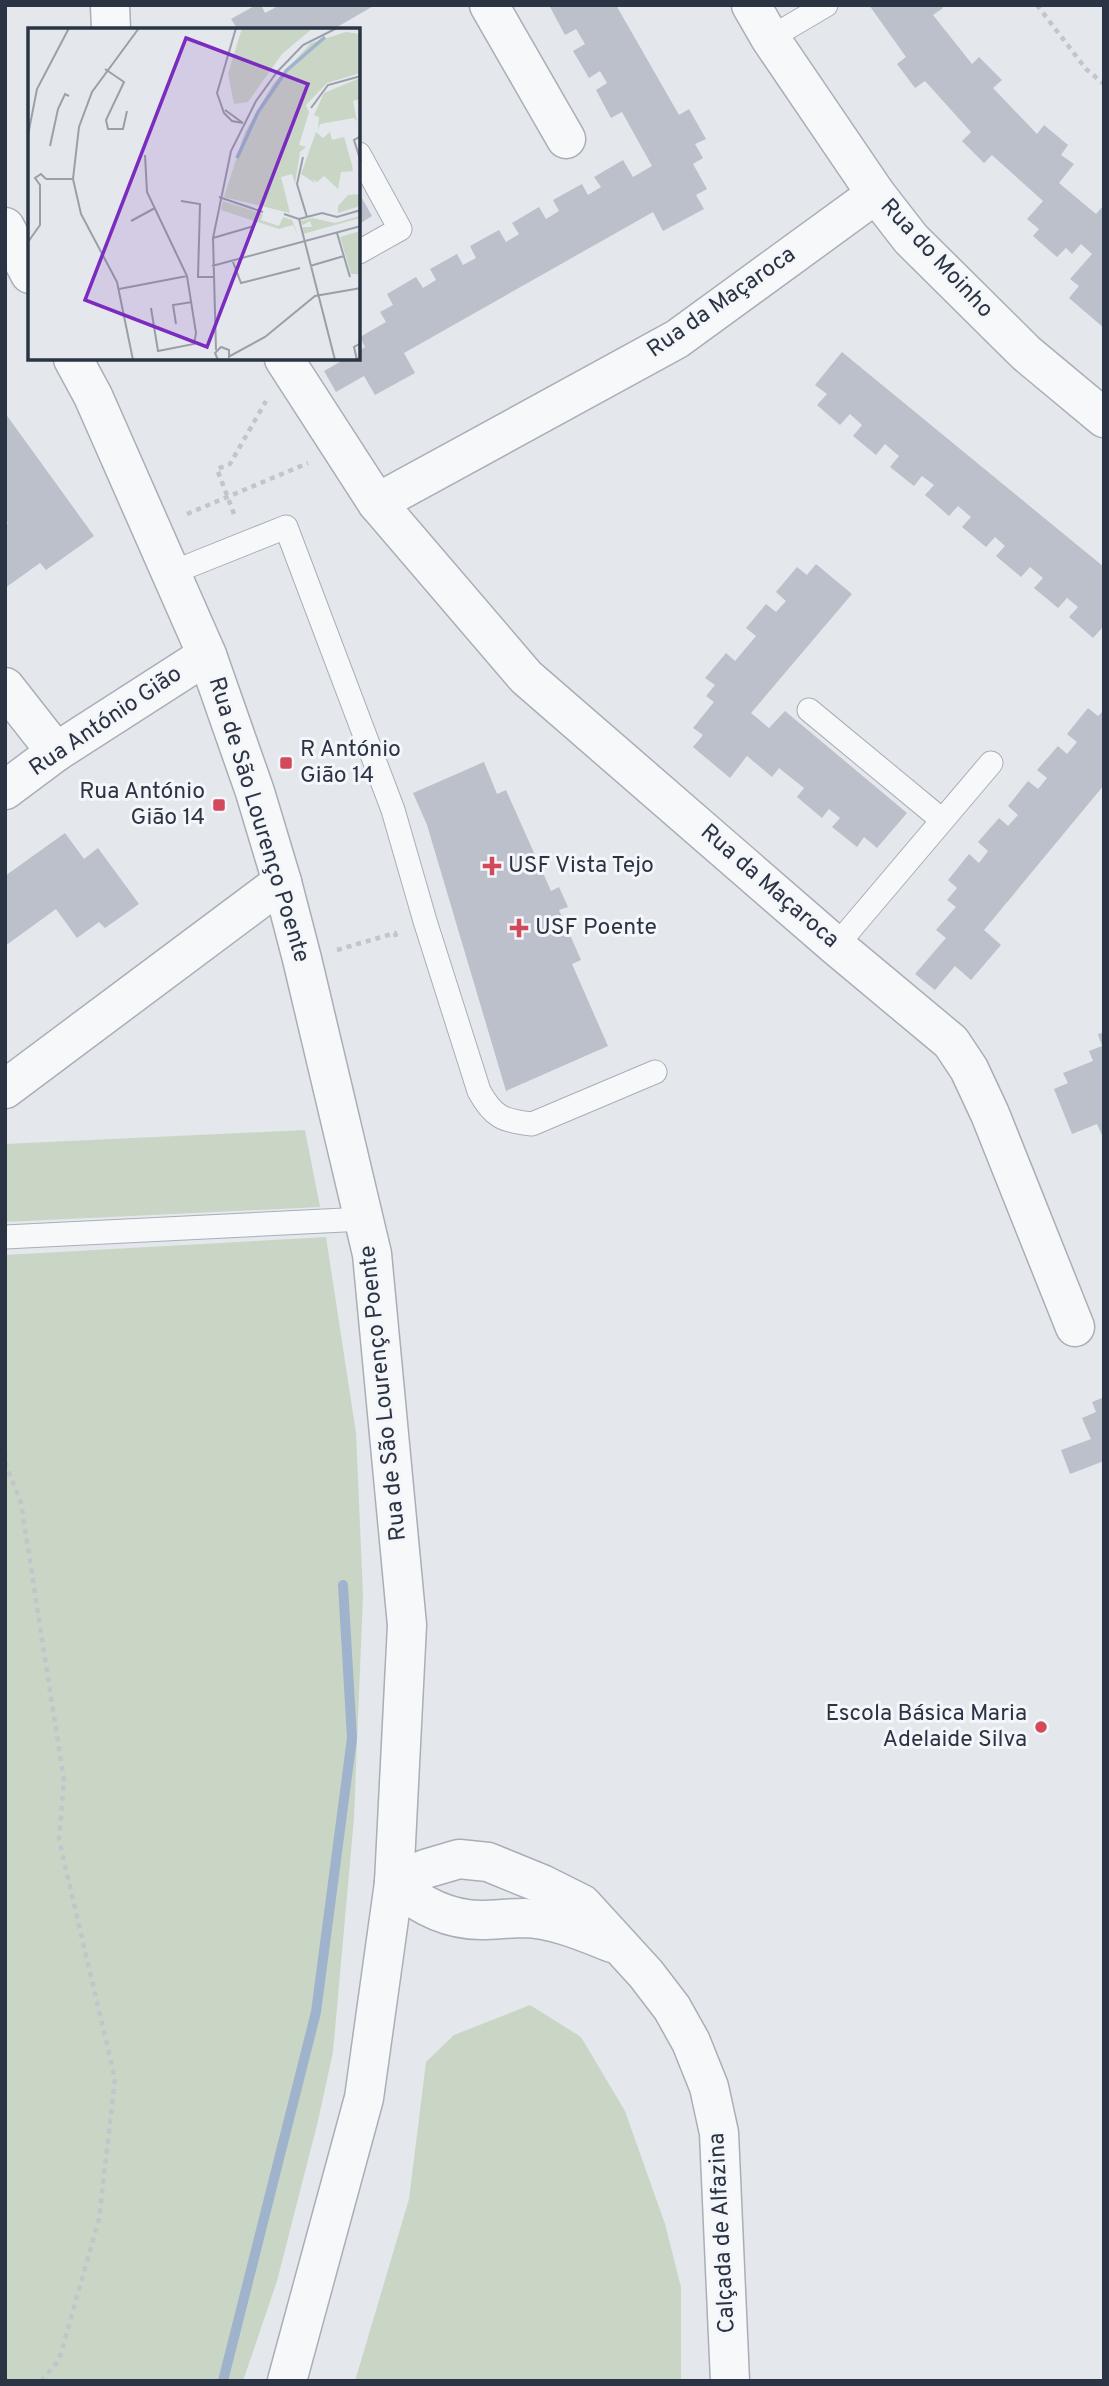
<svg xmlns="http://www.w3.org/2000/svg" width="1109" height="2386" viewBox="0 0 1109 2386" font-family="Overpass,sans-serif">
  <style>
    .green { fill: #c9d6c5 }
    .lines { fill: none; stroke-linecap: round; stroke-linejoin: round }
    .stream { stroke: #9fb4cc; stroke-width: 10 }
    .building { fill: #bbc0ca }
    .service-casing { stroke: #a9aeb7; stroke-width: 25 }
    .minor-casing { stroke: #a9aeb7; stroke-width: 41 }
    .path { stroke: #c2c5cb; stroke-width: 4.5; stroke-dasharray: 5 5; stroke-linecap: butt }
    .service { stroke: #f7f8fa; stroke-width: 23 }
    .minor { stroke: #f7f8fa; stroke-width: 38 }
    .poi-dot { fill: #d1495b; stroke: #f4f6f9; stroke-width: 2.5 }
    .labels { text-anchor: middle; dominant-baseline: central; stroke-width: 6; stroke-linejoin: round; paint-order: stroke }
    .street-label { font-size: 23px; fill: #2b3445; stroke: #f4f6f9 }
    .poi-label { font-size: 23px; fill: #2b3445; stroke: #f4f6f9; text-anchor: start }
    .inset-river { fill: none; stroke: #9fb4cc; stroke-width: 3.5 }
    .inset-road { fill: none; stroke: #9a9fa9; stroke-width: 2 }
    .view { fill: #7b2cbf; fill-opacity: 0.15; stroke: #7b2cbf; stroke-width: 3.5 }
    .inset-edge { fill: none; stroke: #2b3445; stroke-width: 3.5 }
  </style>
  <rect width="100%" height="100%" fill="#e4e7ec"/>
  <g class="green">
    <path d="M305,1130l15,77 -315,15v-78z"/>
    <path d="M326,1237l30,196 7,163 -9,222 -21,234 -15,69 -41,160 -34,100h-238v-1126z"/>
    <path d="M530,2005l51,32 44,74 40,113 16,63v94h-326l54,-182 17,-137 28,-27z"/>
  </g>
  <g class="lines">
    <path class="stream" d="M223,2381l93,-369 36,-274 -9,-153"/>
  </g>
  <g class="building">
    <path d="M256,5h5l4,8 15,-8h95l-43,25h-94l-7,-11z"/>
    <path d="M553,5h63l63,110 10,-6 17,30 -11,5 8,14 -10,6 14,25 -11,6 8,14 -41,22 -10,-19 -249,141 11,20 -40,22 -11,-19 -28,16 -12,-21 21,-12h14v-8l6,-4 -5,-10 26,-15 -6,-10 13,-7 -6,-11 29,-17 7,11 13,-8 -6,-11 27,-15 6,11 13,-7 -6,-12 29,-16 7,12 13,-8 -7,-11 27,-16 7,12 13,-8 -6,-11 29,-16 6,11 13,-8 -7,-10 29,-17 10,17 19,-11 -30,-54 -11,6 -15,-28 11,-7 -7,-12 -11,7 -16,-27 12,-7 -9,-15 -11,6 -15,-28z"/>
    <path d="M869,5h72l2,3 -10,7 39,49 7,-7 23,23 -9,8 44,46 7,-9 24,20 -7,10 13,9 -15,19 37,31 8,-9v123l-35,-30 10,-12 -9,-7 22,-25 -11,-10 -9,10 -6,-6 -9,9 -24,-21 6,-7 -12,-10 16,-18 -51,-46 -8,8 -22,-22 9,-9 -46,-51 -10,7 -18,-24 9,-7z"/>
    <path d="M359,193l13,23 -13,8z"/>
    <path d="M842,352l262,215v63l-2,-2 -9,10 -24,-21 9,-10 -11,-9 -9,10 -24,-20 9,-10 -13,-11 -9,10 -25,-21 9,-10 -10,-9 -9,10 -24,-20 9,-10 -13,-11 -9,10 -24,-21 9,-10 -12,-9 -8,10 -24,-19 9,-11 -14,-12 -9,11 -23,-19 9,-11 -12,-11 -10,11 -23,-20 10,-11 -12,-9z"/>
    <path d="M5,413l89,123 -48,34 -6,-7 -35,25v-63l3,-2 -3,-5z"/>
    <path d="M816,564l36,30 -101,119 18,15 16,-17 122,102 -30,35 -13,-11 -7,10 -25,-20 8,-9 -11,-9 -7,9 -25,-21 7,-9 -25,-20 -7,9 -25,-21 -17,22 -37,-31 10,-12 -10,-7 21,-26 -8,-6 9,-11 -10,-7 21,-25 9,8 21,-25 -10,-8 20,-24 10,8 10,-11 -10,-9 21,-25 10,8z"/>
    <path d="M1088,708l10,8 6,-6v75l-120,145 17,15 -30,35 -16,-14 -20,24 -20,-16 31,-36 -10,-8 20,-23 -9,-7 10,-12 -9,-8 21,-26 10,9 9,-12 -10,-9 21,-24 9,8 10,-11 -10,-9 20,-25 10,8 9,-11 -10,-8 21,-24 9,8 10,-12 -10,-8z"/>
    <path d="M484,762l13,32 9,-4 45,101 8,-4 9,20 -9,3 22,50 -9,4 36,82 -102,45 -79,-266 -14,-32z"/>
    <path d="M65,833l19,26 14,-11 41,56 -34,24 -6,-6 -22,16 -21,-29 -51,37v-70z"/>
    <path d="M1104,1032v108l-7,-16 -25,10 -18,-45 14,-6 -5,-10 30,-12 -4,-10 13,-5 -4,-12z"/>
    <path d="M1104,1397v64l-34,13 -9,-24 30,-11 -9,-21 14,-6 -4,-10z"/>
  </g>
  <g class="lines">
    <defs>
      <g id="service">
        <path d="M770,38l56,-33"/>
        <path d="M359,154l41,75 -41,23"/>
        <path d="M171,573l115,-46 107,283 32,111 54,170c14,26 24,30 53,33l123,-52"/>
        <path d="M809,710l133,110"/>
        <path d="M836,946l155,-183"/>
        <path d="M5,1237l359,-18"/>
      </g>
      <g id="minor">
        <path d="M110,5l1,25"/>
        <path d="M489,5l77,134"/>
        <path d="M751,5l19,33 106,156 35,45 115,114 78,65"/>
        <path d="M5,227l25,47"/>
        <path d="M73,359l20,37 114,259 48,137 27,90 20,77 70,295 35,371 -13,258 -30,215 -77,283"/>
        <path d="M284,359l93,144 149,174 310,269 115,96 18,27 21,45 85,213"/>
        <path d="M377,503l300,-164 199,-145"/>
        <path d="M5,687l51,65"/>
        <path d="M5,790l51,-38 151,-97"/>
        <path d="M5,1089l277,-207"/>
        <path d="M394,1883l31,-14 34,-10 29,3 54,22 40,20 64,70 26,34 19,34 18,45 10,46 11,248"/>
        <path d="M394,1883c25,22 53,37 87,37 14,0 29,-2 43,-2 31,1 60,14 88,25"/>
      </g>
    </defs>
    <use href="#service" class="service-casing"/>
    <use href="#minor" class="minor-casing"/>
    <g class="path">
      <path d="M1037,5l49,64 18,15"/>
      <path d="M187,514l121,-51"/>
      <path d="M234,514l-17,-45 13,-5 36,-63"/>
      <path d="M337,950l58,-17 1,4"/>
      <path d="M5,1452l1,13 15,38 43,278 -5,59 56,239 -16,140 -40,141 -18,21"/>
    </g>
    <use href="#service" class="service"/>
    <use href="#minor" class="minor"/>
  </g>
  <g class="poi-dot">
    <rect x="279" y="756" width="14" height="14" rx="3.5"/>
    <rect x="212" y="798" width="14" height="14" rx="3.5"/>
    <path d="M488.5 855.5h7v7h7v7h-7v7h-7v-7h-7v-7h7z"/>
    <path d="M515.5 917.5h7v7h7v7h-7v7h-7v-7h-7v-7h7z"/>
    <circle cx="1041" cy="1727" r="7"/>
  </g>
  <g class="labels">
    <g class="street-label">
      <text transform="translate(936 259) rotate(47)">Rua do Moinho</text>
      <text transform="translate(722 303) rotate(-35)">Rua da Maçaroca</text>
      <text transform="translate(106 722) rotate(-34)">Rua António Gião</text>
      <text transform="translate(258 820) rotate(73)">Rua de São Lourenço Poente</text>
      <text transform="translate(769 887) rotate(41)">Rua da Maçaroca</text>
      <text transform="translate(384 1393) rotate(-96)">Rua de São Lourenço Poente</text>
      <text transform="translate(723 2233) rotate(-93)">Calçada de Alfazina</text>
    </g>
    <g class="poi-label">
      <text x="300" y="750">R António<tspan x="300" dy="26">Gião 14</tspan></text>
      <text x="205" y="792" text-anchor="end">Rua António<tspan x="205" dy="26">Gião 14</tspan></text>
      <text x="508" y="866">USF Vista Tejo</text>
      <text x="535" y="928">USF Poente</text>
      <text x="1027" y="1714" text-anchor="end">Escola Básica Maria<tspan x="1027" dy="26">Adelaide Silva</tspan></text>
    </g>
  </g>
  <g transform="translate(28 28)">
    <rect width="332" height="332" fill="#e4e7ec"/>
    <path d="M214,0h71l-31,26 -34,48 -14,2 -6,-30zM318,4l14,2v39l-33,10 -21,22 3,7 -10,33 7,2 -6,5 -5,32 -3,-10 -11,3 9,36 -66,-16 21,-65 28,-48 38,-41zM332,50v21l-7,2 4,20 -3,-3 -34,6 -2,7 1,-14 -5,-2 10,-22zM288,104l7,6 7,-6 2,8 12,-3 8,28 1,6 -12,1 -3,17 -14,-13 -7,6 -4,-3 2,4 -14,-9zM332,166v12l-22,7v-7l10,-11zM195,173l40,13 -2,6 18,6 4,-9 9,3 6,15 -5,-10 -14,4 -58,-19zM332,188v2l-57,16v-7h9l-2,-6 -7,4 -3,-4 12,-3 23,5zM332,203v43h-9l-11,-37z" fill="#c9d6c5"/>
    <path class="inset-river" d="M209,130l21,-46 28,-41 39,-34"/>
    <path class="inset-road" d="M208,0l-19,65 7,20 8,8 11,2M77,41l19,13 -18,38 2,9h15l4,-18M283,80l17,-23 33,-9M197,82l18,13M0,107l9,-46 32,-61M333,108l-7,4 7,22M22,118l8,-37 7,-15 4,2M117,127l2,37 40,84 9,57 -2,11 -36,7 -7,-43M275,129l-6,27 10,33M18,151h27M191,169l44,15M153,173l19,3 -2,73h15M256,186l15,5 36,141M271,191l23,-6 15,4 24,-7M103,193l24,-13M309,205l13,44M185,210l41,-12M0,214l12,-17v-40l-5,-7 6,-4 5,5M205,234l8,21 59,-15M184,238l149,-40M282,238l34,-10M91,261l68,-13M148,296l-3,-19 19,-3M188,322l-3,-112 18,-87 25,-50 21,-29 26,-27 34,-17M202,328l35,-19 50,-41 46,-8M105,332l-16,-78 -36,-68 -8,-35 6,-52 13,-35 47,-64M190,332l-3,-7 6,-6 8,3v8M329,332l-3,-13 7,-4"/>
    <path class="view" d="M158,10l122,46 -101,263 -122,-47z"/>
    <rect width="332" height="332" class="inset-edge"/>
  </g>
  <rect width="1109" height="2386" fill="none" stroke="#2b3445" stroke-width="14"/>
</svg>
